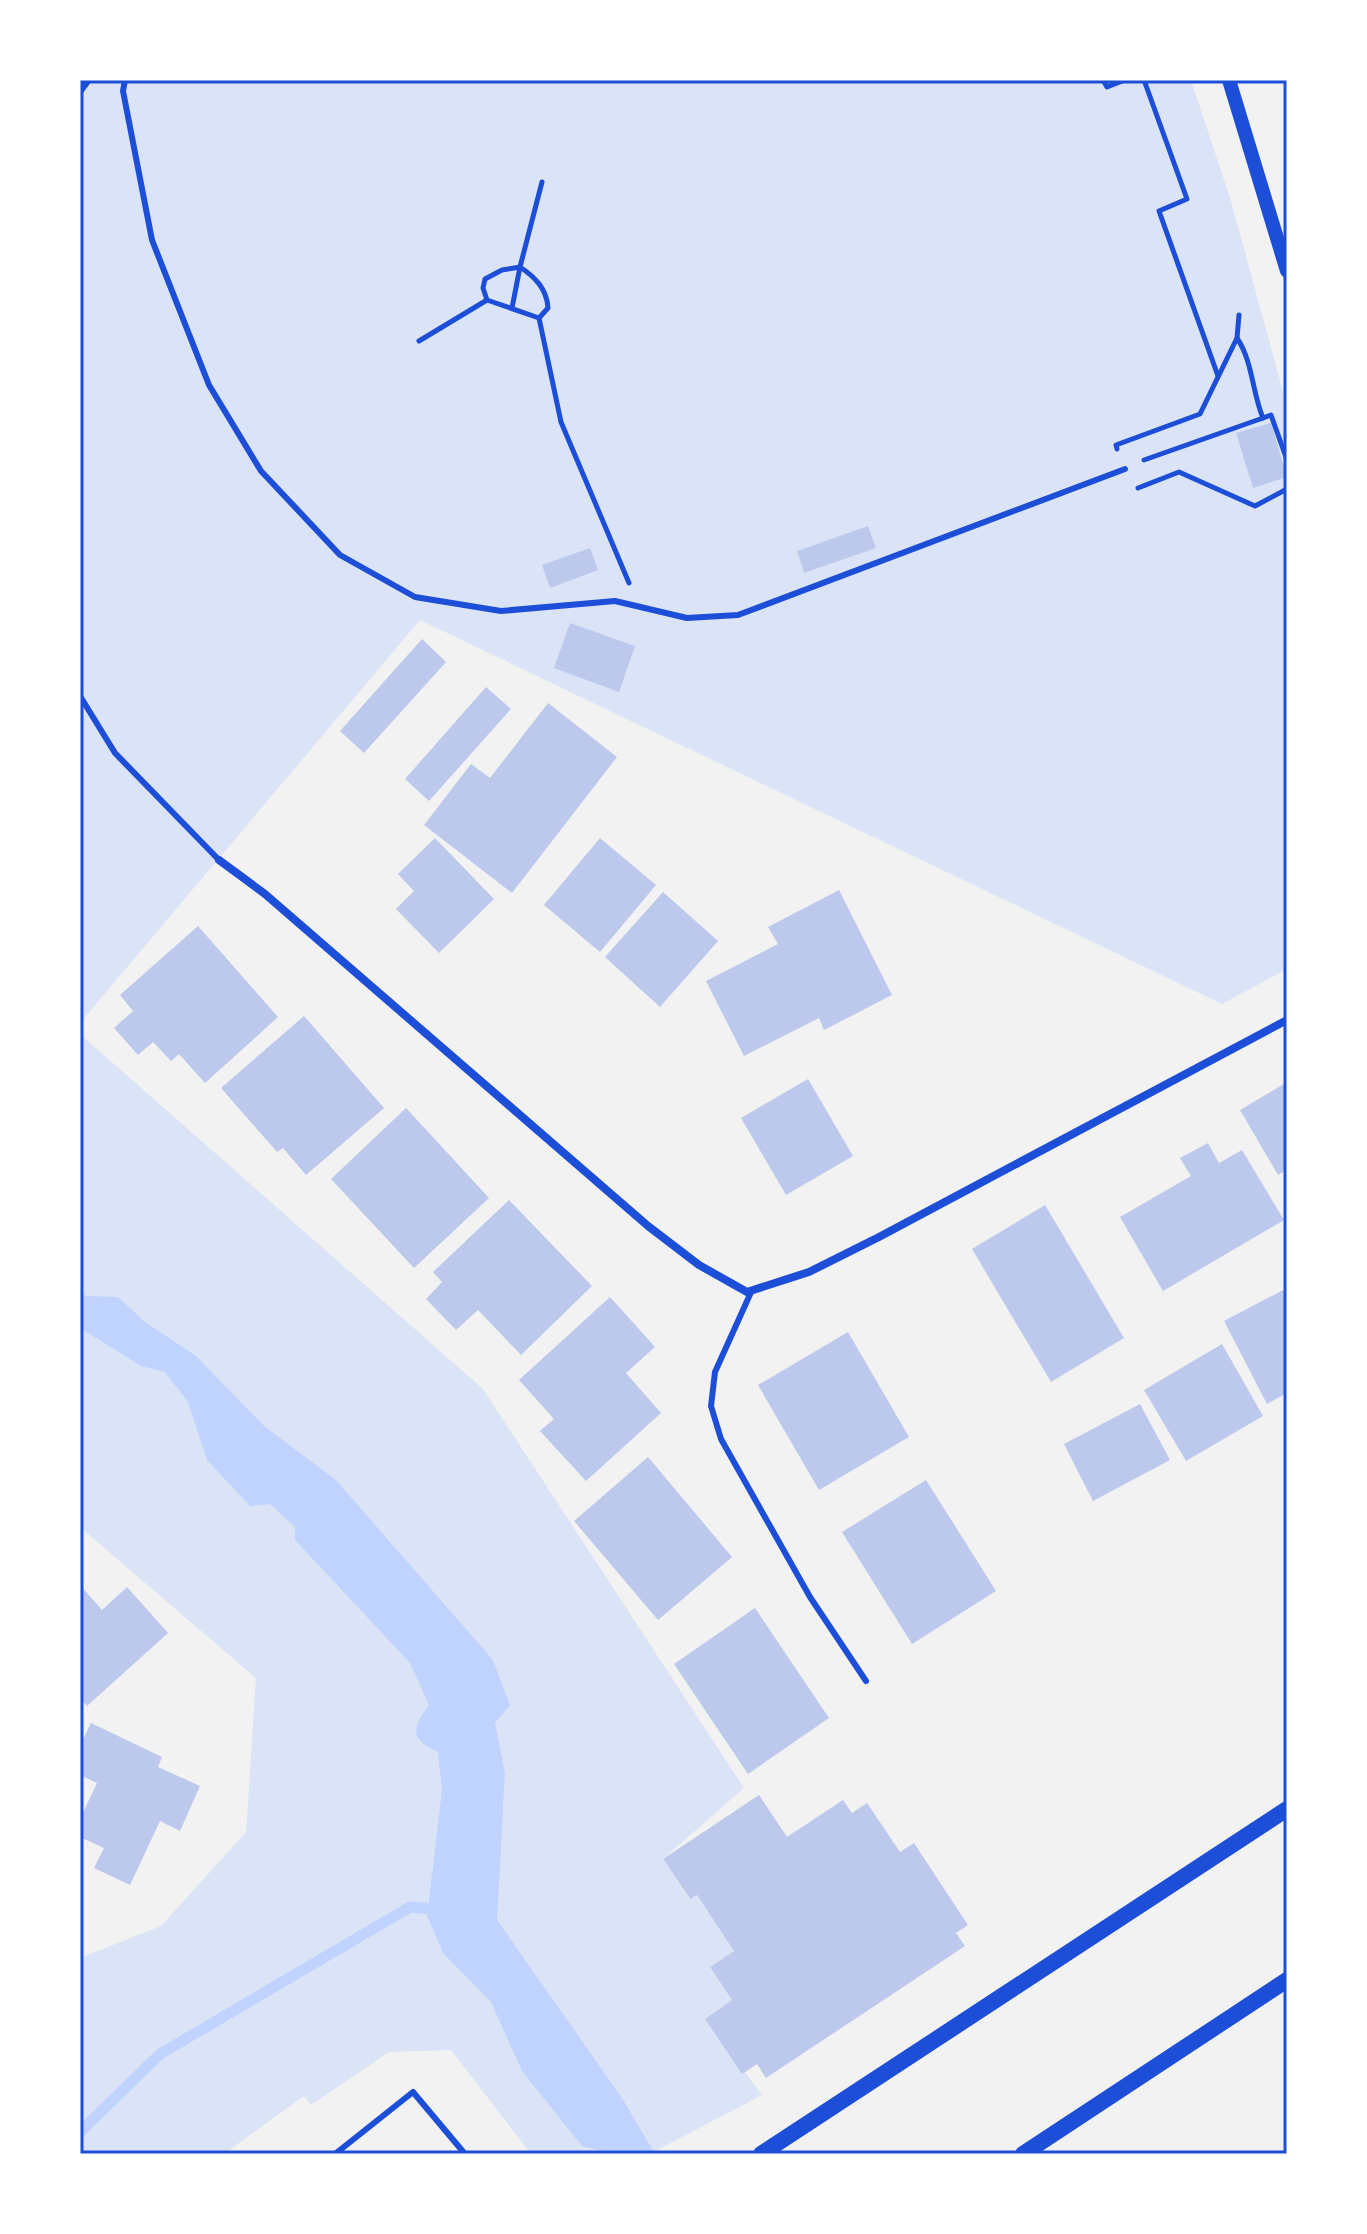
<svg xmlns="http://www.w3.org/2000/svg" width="1367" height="2234" viewBox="0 0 1367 2234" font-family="Commissioner,sans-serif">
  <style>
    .green { fill: #dbe4f7 }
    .water { fill: #bfd3fe }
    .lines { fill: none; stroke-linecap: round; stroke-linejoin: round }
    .stream { stroke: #bfd3fe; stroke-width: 11 }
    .building { fill: #bdc9ec }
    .path { stroke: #1d4ed8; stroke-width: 5 }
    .service { stroke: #1d4ed8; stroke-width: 6 }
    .minor { stroke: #1d4ed8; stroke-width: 8 }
    .tertiary { stroke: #1d4ed8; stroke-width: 14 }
    .secondary { stroke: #1d4ed8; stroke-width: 16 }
    .neatline { fill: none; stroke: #1d4ed8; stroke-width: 3 }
  </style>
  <rect width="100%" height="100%" fill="#f2f2f2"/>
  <g class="green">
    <path d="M80,80h1111l40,121 56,205v563l-65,35 -802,-384 -340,403z"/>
    <path d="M80,1034l403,355 261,399 -81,71 26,40 8,-4 37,56 -24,16 22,33 -27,19 57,76 -112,59h-119l-80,-104 -62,2 -78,53 -7,-9 -80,58h-144v-196l81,-32 85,-94 10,-154 -176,-151z"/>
  </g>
  <path class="water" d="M80,1291l6,5 32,1 27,25 51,34 68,70 72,54 157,180 17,45 -15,18 10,50 -8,147 125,178 33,56h-43l-30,-8 -60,-75 -31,-69 -48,-49 -16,-37 15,-126 -4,-38c-29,-13 -26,-24 -9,-47l-19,-42 -115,-123v-13l-25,-23 -20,2 -43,-46 -19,-58 -23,-30 -24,-6 -61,-38z"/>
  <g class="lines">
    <path class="stream" d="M80,2132l80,-78 250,-147 34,3"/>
  </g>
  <g class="building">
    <path d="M1271,423l16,54 -34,11 -17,-55z"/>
    <path d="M868,526l8,22 -72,25 -7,-22z"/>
    <path d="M590,548l8,22 -48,18 -8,-23z"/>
    <path d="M570,623l65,23 -16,46 -65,-24z"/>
    <path d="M422,639l24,23 -82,91 -24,-22z"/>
    <path d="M486,687l25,22 -82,92 -24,-22z"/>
    <path d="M548,703l69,54 -105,136 -88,-68 47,-61 19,14z"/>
    <path d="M435,838l59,61 -55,54 -43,-44 18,-18 -16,-17z"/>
    <path d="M600,838l56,47 -56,67 -56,-47z"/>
    <path d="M839,890l53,105 -68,35 -5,-12 -75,38 -38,-75 72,-37 -10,-17z"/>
    <path d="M663,892l55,49 -58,66 -55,-50z"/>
    <path d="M198,926l80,91 -73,66 -26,-29 -8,7 -18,-19 -15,13 -24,-27 19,-17 -13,-16z"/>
    <path d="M304,1016l80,92 -78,67 -23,-27 -6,4 -56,-64z"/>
    <path d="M808,1079l45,77 -67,39 -45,-77z"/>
    <path d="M1287,1082v88l-9,5 -38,-65z"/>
    <path d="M406,1108l83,90 -75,70 -83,-89z"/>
    <path d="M1208,1143l11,20 23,-13 42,70 -121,71 -43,-74 71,-41 -11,-18z"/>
    <path d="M509,1200l83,86 -71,69 -43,-45 -22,20 -30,-31 16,-17 -9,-10z"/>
    <path d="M1045,1205l79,133 -73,44 -79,-133z"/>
    <path d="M1287,1288v105l-20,11 -43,-83z"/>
    <path d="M610,1297l45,50 -29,26 35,40 -75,68 -46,-50 14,-12 -35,-39z"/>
    <path d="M848,1332l61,105 -90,53 -61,-105z"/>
    <path d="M1222,1344l41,72 -77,45 -42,-71z"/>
    <path d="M1140,1404l30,56 -77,41 -29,-57z"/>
    <path d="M648,1457l84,100 -74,63 -84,-99z"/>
    <path d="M926,1480l70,111 -84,53 -70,-112z"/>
    <path d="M80,1585l22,25 25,-23 41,46 -81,73 -7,-8z"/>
    <path d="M755,1608l74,110 -81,56 -74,-110z"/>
    <path d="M91,1723l71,34 -4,10 42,19 -20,45 -20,-10 -30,64 -36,-17 10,-20 -24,-11v-18l17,-36 -17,-8v-29z"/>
    <path d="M759,1795l28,42 56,-37 9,13 15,-10 33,49 14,-9 54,82 -12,8 9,13 -199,132 -9,-14 -15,10 -37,-55 27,-19 -22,-33 24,-16 -37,-56 -7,4 -27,-40z"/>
  </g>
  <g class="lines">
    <g class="path">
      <path d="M1103,80l4,7 18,-7"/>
      <path d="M1144,80l43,119 -28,12 59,165"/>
      <path d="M542,182l-22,85c15,10 27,22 28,41l-9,10 22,104 68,161"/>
      <path d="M512,308l8,-41 -18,3 -17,9 -2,9 4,12 52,18"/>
      <path d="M1237,338l2,-23"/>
      <path d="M419,341l68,-41"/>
      <path d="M1117,449l-1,-4 84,-31 37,-76c16,24 15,54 26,80l8,-3 16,45"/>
      <path d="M1144,460l119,-42"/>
      <path d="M1138,488l41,-16 76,34 32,-17"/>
    </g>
    <g class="service">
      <path d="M125,80l-2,11 29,149 57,145 52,86 79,84 75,42 86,14 114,-10 72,17 51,-3 387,-146"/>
      <path d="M80,92l9,-12"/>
      <path d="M80,696l35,57 104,107"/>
      <path d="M752,1290l-37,82 -4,34 10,33 89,158 56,84"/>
      <path d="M335,2154l78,-62 52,62"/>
    </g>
    <path class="minor" d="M219,860l46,34 383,332 51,39 48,27 62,-20 70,-35 408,-217"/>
    <path class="tertiary" d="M1229,80l58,191"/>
    <g class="secondary">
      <path d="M761,2154l526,-345"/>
      <path d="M1023,2154l264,-174"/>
    </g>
  </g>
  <rect width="1367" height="2234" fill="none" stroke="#ffffff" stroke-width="164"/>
  <rect x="82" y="82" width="1203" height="2070" class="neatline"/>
</svg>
